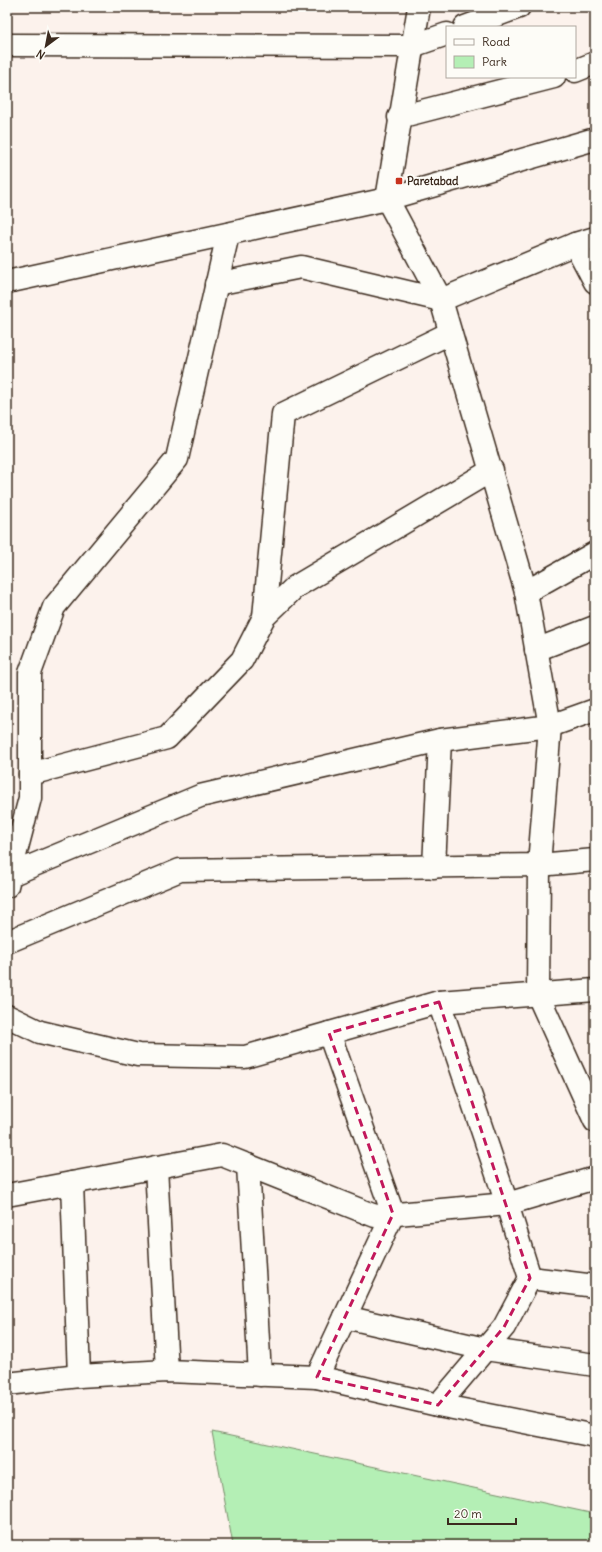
<svg xmlns="http://www.w3.org/2000/svg" width="602" height="1552" viewBox="0 0 602 1552" font-family="Delius,sans-serif">
  <style>
    .green { fill: #b4efb5; stroke: #788c6a }
    .lines { fill: none; stroke-linecap: round; stroke-linejoin: round }
    .minor-casing { stroke: #3b2a1e; stroke-width: 25 }
    .minor { stroke: #fdfcf7; stroke-width: 22 }
    .marked { fill: none; stroke: #c2185b; stroke-width: 3; stroke-dasharray: 8 5; stroke-linejoin: round }
    .poi-dot { fill: #c8321e; stroke: #fdfcf7; stroke-width: 1.5 }
    .labels { text-anchor: middle; dominant-baseline: central; stroke-width: 4; stroke-linejoin: round; paint-order: stroke }
    .poi-label { font-size: 11px; font-weight: bold; fill: #3b2a1e; stroke: #fdfcf7; text-anchor: start }
  </style>
  <rect width="100%" height="100%" fill="#fcf2ec"/>
  <filter id="ink" filterUnits="userSpaceOnUse"><feTurbulence type="fractalNoise" baseFrequency=".025" numOctaves="2"/><feDisplacementMap in="SourceGraphic" scale="8" xChannelSelector="R" yChannelSelector="G"/><feConvolveMatrix kernelMatrix="1 2 1 2 8 2 1 2 1" color-interpolation-filters="sRGB"/></filter>
  <g filter="url(#ink)">
    <path class="green" d="M212,1432l383,82v31h-362z"/>
    <g class="lines">
      <defs>
        <g id="minor">
          <path d="M419,7l-32,192 54,101 85,292 24,134 -11,139 -1,130 57,126"/>
          <path d="M465,27l54,-20"/>
          <path d="M7,45l405,1 35,-12"/>
          <path d="M575,71l20,-8"/>
          <path d="M399,117l155,-40"/>
          <path d="M575,244l20,38"/>
          <path d="M7,282l380,-83 208,-60"/>
          <path d="M216,284l85,-17 140,33 134,-56 20,-6"/>
          <path d="M526,592l69,-39"/>
          <path d="M264,617l19,-203 167,-81"/>
          <path d="M536,650l59,-23"/>
          <path d="M30,774l137,-36 75,-78 22,-43 31,-30 197,-117"/>
          <path d="M434,867l6,-127"/>
          <path d="M10,875l190,-79 240,-56 110,-14 45,-16"/>
          <path d="M7,886l23,-88v-125l24,-66 123,-148 51,-225"/>
          <path d="M7,942l173,-72 359,-5 56,-5"/>
          <path d="M439,1002l156,-12"/>
          <path d="M7,1016l33,16 98,23 107,2 194,-55 68,202 23,74 -26,49 -66,78 157,31"/>
          <path d="M248,1165l12,210"/>
          <path d="M156,1167l11,204"/>
          <path d="M72,1183l7,193 88,-5 150,6 121,28"/>
          <path d="M7,1195l215,-40 153,61 132,-12 88,-26"/>
          <path d="M530,1278l65,8"/>
          <path d="M345,1317l140,32 110,16"/>
          <path d="M317,1377l76,-163 -64,-181"/>
          <path d="M7,1384l72,-8"/>
        </g>
      </defs>
      <use href="#minor" class="minor-casing"/>
      <use href="#minor" class="minor"/>
    </g>
  </g>
  <path class="marked" d="M439,1002l91,276 -26,49 -66,78 -121,-28 76,-163 -64,-181z"/>
  <rect class="poi-dot" x="395" y="177" width="8" height="8" rx="2"/>
  <g class="labels">
    <g class="poi-label">
      <text x="407" y="181">Paretabad</text>
    </g>
  </g>
  <rect width="602" height="1552" fill="none" stroke="#fdfcf7" stroke-width="24"/>
  <rect x="12" y="12" width="578" height="1528" fill="none" stroke="#3b2a1e" stroke-width="1.5" filter="url(#ink)"/>
  <rect x="446" y="26" width="130" height="52" fill="#fdfcf7" stroke="#afa8a0"/>
  <rect x="454" y="39" width="20" height="6" fill="#fdfcf7" stroke="#afa8a0"/>
  <text x="482" y="46" font-size="12" fill="#3b2a1e">Road</text>
  <rect x="454" y="56" width="20" height="12" fill="#b4efb5" stroke="#afa8a0"/>
  <text x="482" y="66" font-size="12" fill="#3b2a1e">Park</text>
  <g transform="translate(46 46) rotate(212)" stroke="#fdfcf7" stroke-width="3" paint-order="stroke">
  <path d="M0-3L7 15L0 10L-7 15Z" fill="#3b2a1e"/>
  <text y="-6" font-size="11" font-weight="bold" text-anchor="middle" fill="#3b2a1e">N</text>
  </g>
  <path d="M448 1518v6h68v-6" fill="none" stroke="#3b2a1e" stroke-width="2"/>
  <text x="454" y="1518" font-size="12" fill="#3b2a1e" stroke="#fdfcf7" stroke-width="3" paint-order="stroke">20 m</text>
</svg>
